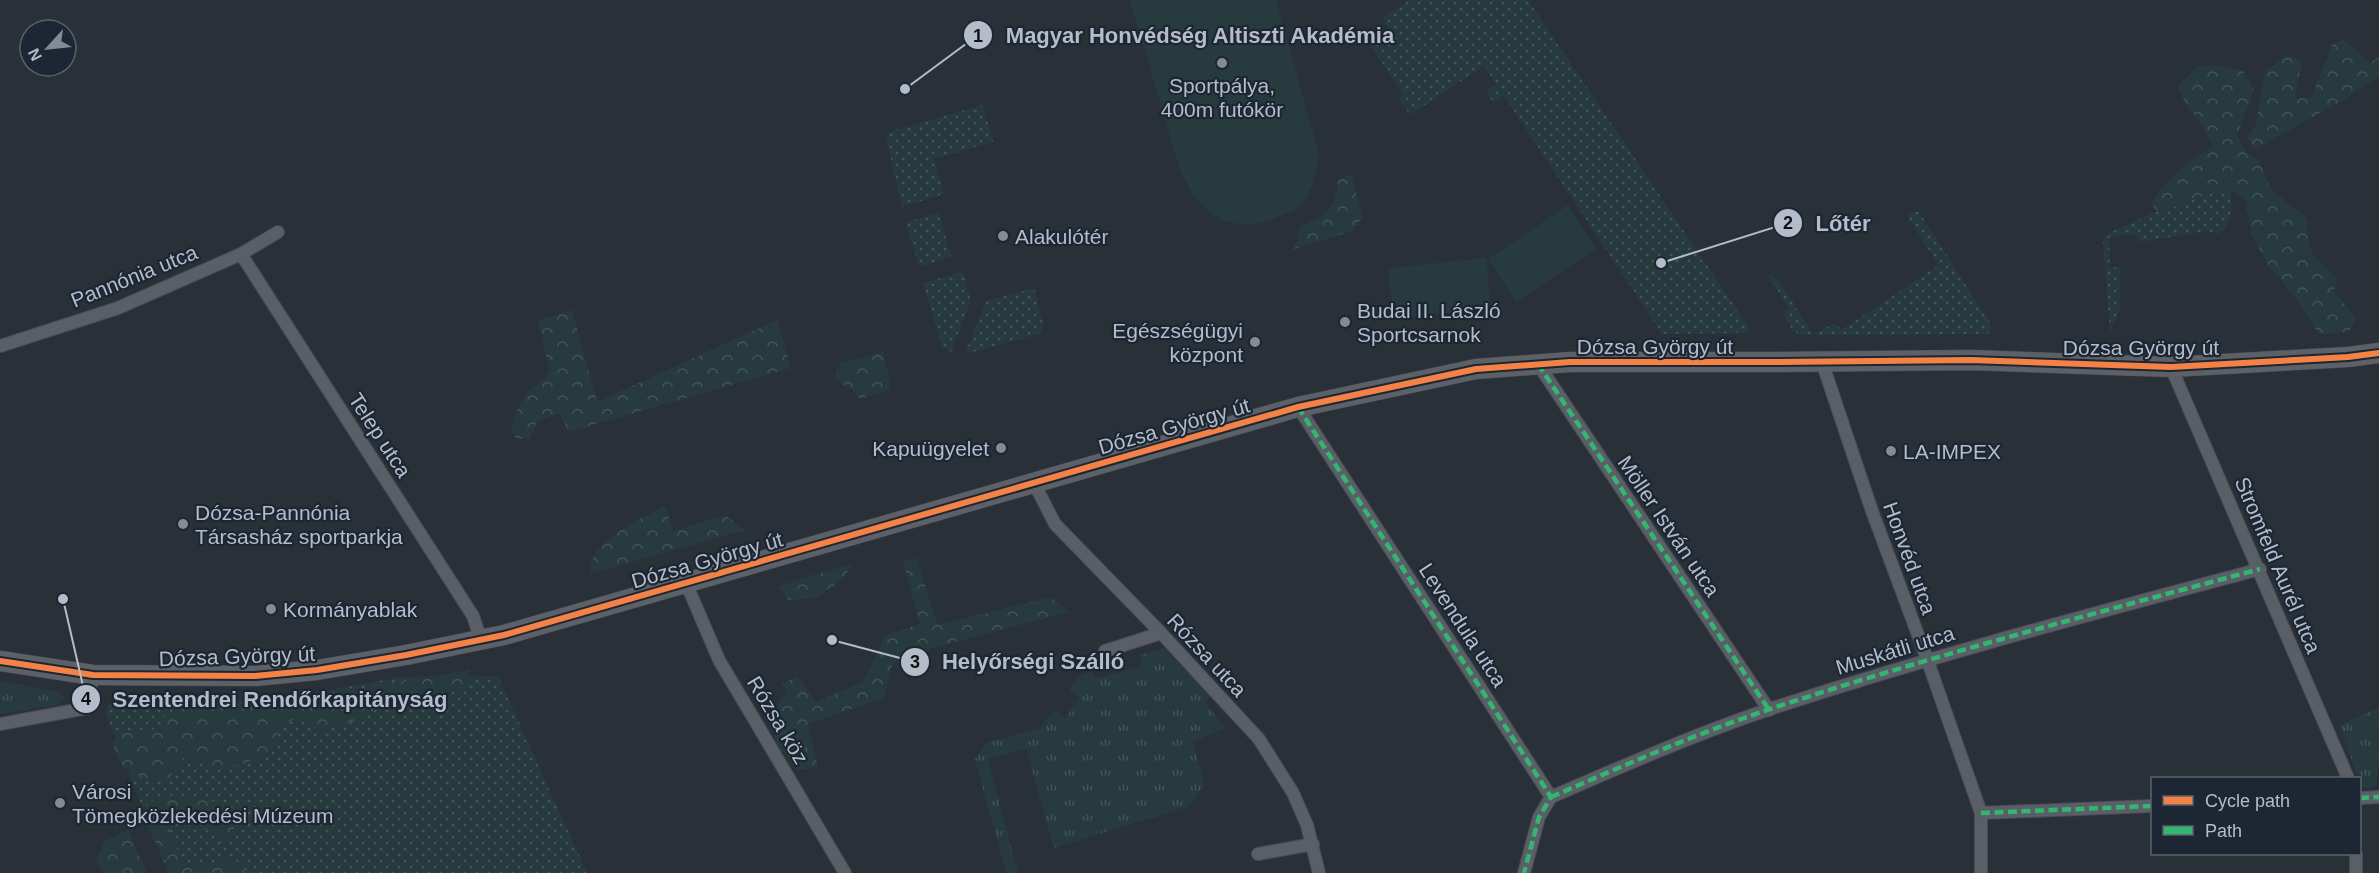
<svg xmlns="http://www.w3.org/2000/svg" width="2379" height="873" viewBox="0 0 2379 873" font-family="Arial,sans-serif">
  <style>
    .grass { fill: url(#grass-dots) }
    .forest { fill: url(#forest-crowns) }
    .park { fill: url(#park-tufts) }
    .garden { fill: #273a3e }
    .lines { fill: none; stroke-linecap: round; stroke-linejoin: round }
    .minor-casing { stroke: #484c53; stroke-width: 14 }
    .primary-casing { stroke: #484c55; stroke-width: 21 }
    .minor { stroke: #5a5e66; stroke-width: 12 }
    .primary { stroke: #5c6168; stroke-width: 20 }
    .quiet { stroke: #33b770; stroke-width: 4.5; stroke-dasharray: 9 4.5; stroke-linecap: butt }
    .cycleway-casing { stroke: #1d2633; stroke-width: 10 }
    .cycleway { stroke: #f48246; stroke-width: 6 }
    .poi-dot { fill: #848b96; stroke: #1d2633; stroke-width: 2 }
    .labels { text-anchor: middle; dominant-baseline: central; stroke-width: 4.5; stroke-linejoin: round; paint-order: stroke }
    .poi-label { font-size: 21px; fill: #b4bcc9; stroke: #1d2633; text-anchor: start }
    .street-label { font-size: 21px; fill: #b4bcc9; stroke: #1d2633 }
    .leader { fill: none; stroke: #b4bcc9; stroke-width: 2 }
    .callout-dot { fill: #b4bcc9; stroke: #1d2633; stroke-width: 2 }
    .mark-label { font-size: 18px; text-anchor: middle; font-weight: bold; fill: #111 }
    .callout-label { font-size: 22px; text-anchor: middle; font-weight: bold; fill: #b4bcc9; stroke: #1d2633; stroke-width: 4.5; stroke-linejoin: round; paint-order: stroke }
  </style>
  <defs>
    <pattern id="grass-dots" width="8" height="8" patternUnits="userSpaceOnUse" patternTransform="scale(1.5)"><rect width="8" height="8" fill="#273a3e"/><path d="M2 2h.1M6 6h.1" fill="none" stroke="#445559" stroke-width="1.8" stroke-linecap="round"/></pattern>
    <pattern id="forest-crowns" width="20" height="18" patternUnits="userSpaceOnUse" patternTransform="scale(1.5)"><rect width="20" height="18" fill="#273a3e"/><path d="M2 6a3 3 0 1 1 6 0M12 15a3 3 0 1 1 6 0" fill="none" stroke="#445559"/></pattern>
    <pattern id="park-tufts" width="24" height="20" patternUnits="userSpaceOnUse" patternTransform="scale(1.5)"><rect width="24" height="20" fill="#273a3e"/><path d="M3 7l-1-3M5 7V3M7 7l1-3M15 17l-1-3M17 17v-4M19 17l1-3" fill="none" stroke="#445559"/></pattern>
  </defs>
  <rect width="100%" height="100%" fill="#2a3038"/>
  <g class="grass">
    <path d="M1409,0h119l193,286 27,40v7l-86,1 -158,-238 -11,7 -7,-12 10,-6 -12,-19 -74,49 -12,-17 5,-4 -35,-52 20,-14 -6,-10z"/>
    <path d="M983,105l10,37 -59,17 10,35 -42,13 -15,-65 1,-10z"/>
    <path d="M2227,179c5,20 10,41 -8,55l-12,-3 -67,11 -6,-8 -25,3 1,30h10v42l-10,24 -7,-93 4,-6z"/>
    <path d="M1912,212h7l4,6 66,103 2,9 -3,4 -187,1 -8,-4 -11,-18 7,-5 -22,-33h6l6,6 34,53 22,-11 6,7 98,-65 -29,-44 -2,-5z"/>
    <path d="M939,213l12,44 -32,10 -13,-45z"/>
    <path d="M963,272l8,29 -20,51 -9,-6 -19,-63z"/>
    <path d="M1034,288l10,38 -5,8 -74,20 21,-53z"/>
    <path d="M498,676l89,197h-419l-62,-159 3,-11 11,-5 147,3 134,-24z"/>
  </g>
  <g class="forest">
    <path d="M2343,39l27,24 9,-6v20l-36,23 -89,50 -7,-13 9,-12 9,-54 21,-16 16,6 -7,36 16,1 21,-53z"/>
    <path d="M2198,66h23l22,5 11,19 -17,45 9,17 13,9 12,28 36,30c1,34 3,37 30,58l-3,14 22,27 -7,14 -30,2 -23,-35 -28,-34 -17,-32 -5,-31 -13,-11h-19l-54,22 -10,-9c21,-27 32,-40 63,-57 -7,-23 -28,-37 -35,-61z"/>
    <path d="M1351,174l12,43 -11,14 -58,18 7,-23c27,-11 34,-16 37,-46z"/>
    <path d="M572,310l25,92 180,-82 14,48 -223,64 -8,-19 -22,8 -9,19 -13,-2 -5,-7c9,-34 14,-37 39,-59l-12,-52z"/>
    <path d="M883,352l8,38 -31,9 -8,-9 -18,-11 7,-16z"/>
    <path d="M665,506l8,25 52,-16 20,15 -155,44c-2,-34 49,-54 75,-68z"/>
    <path d="M916,558l22,67 113,-28 18,15 -164,43 -13,10 -8,33 -76,26 10,44 -22,2 -9,-15 -10,-8c-3,-20 -8,-39 10,-53l-4,-11 14,-7 19,26 47,-20 23,-47 34,-11 -17,-62z"/>
    <path d="M852,564l-9,15 -27,19 -28,2 -10,-14z"/>
    <path d="M469,670l-2,13 -30,18 -25,-4 -24,7 -39,19 -31,9 -14,-17 -23,10 -10,30 -49,15 -37,-14 -16,22h-26l-21,-12 -10,-23 14,-11 31,-3 11,-17 110,-9z"/>
    <path d="M161,795l29,1 39,9 7,21 -13,18 -34,-29 -16,2 -5,10 15,35 21,4 20,-6 12,1 17,12h-81l-34,-63z"/>
    <path d="M128,830l19,43h-43l-8,-13 9,-19z"/>
  </g>
  <g class="park">
    <path d="M1164,648l47,48 -6,6 20,26 -32,14 12,44 -16,20 -135,42 -28,-99 -38,10 30,114h-12l-31,-114 12,-16 53,-15 14,-18 11,8 15,-20 -11,-7 9,-14 13,-6 4,8 47,-13 -2,-11z"/>
    <path d="M0,681l58,11 7,6 -8,7 -57,9z"/>
    <path d="M2379,708v52l-3,25 -9,4 -5,-1 -23,-63z"/>
  </g>
  <g class="garden">
    <path d="M1130,0h146l43,154c-3,18 -5,38 -19,51 -6,6 -16,10 -24,13 -48,19 -80,-7 -97,-51z"/>
    <path d="M1568,205l28,44 -80,53 -28,-43z"/>
    <path d="M1486,258l5,50 -97,11 -6,-51z"/>
  </g>
  <g class="lines">
    <defs>
      <g id="minor">
        <path d="M241,254l232,362 8,24"/>
        <path d="M0,346l118,-38 123,-54 37,-22"/>
        <path d="M1822,362l50,149 55,148 54,154v60"/>
        <path d="M1538,364l231,346"/>
        <path d="M2171,367l177,411"/>
        <path d="M1298,407l253,390 -12,20 -15,56"/>
        <path d="M1034,483l21,41 106,109 98,106 34,54 14,32 12,48"/>
        <path d="M686,583l33,77 126,213"/>
        <path d="M1105,651l56,-18"/>
        <path d="M0,724l87,-16 6,-33"/>
        <path d="M1551,797c72,-31 144,-63 219,-88 161,-53 326,-96 490,-140"/>
        <path d="M2360,798l19,-1"/>
        <path d="M1981,813l171,-7"/>
        <path d="M1258,854l55,-10"/>
        <path d="M2356,873v-19"/>
      </g>
      <path id="primary" d="M0,661l93,14 162,1 62,-6 89,-15 98,-20 794,-228 178,-38 94,-7h204l197,-2 200,7 177,-10 31,-4"/>
    </defs>
    <use href="#minor" class="minor-casing"/>
    <use href="#primary" class="primary-casing"/>
    <use href="#minor" class="minor"/>
    <use href="#primary" class="primary"/>
    <g class="quiet">
      <path d="M1538,364l231,346"/>
      <path d="M1298,407l253,390 -12,20 -15,56"/>
      <path d="M1551,797c72,-31 144,-63 219,-88 161,-53 326,-96 490,-140"/>
      <path d="M2360,798l19,-1"/>
      <path d="M1981,813l171,-7"/>
    </g>
    <defs>
      <path id="cycleway" d="M0,661l93,14 162,1 62,-6 89,-15 98,-20 794,-228 178,-38 94,-7h204l197,-2 200,7 177,-10 31,-4"/>
    </defs>
    <use href="#cycleway" class="cycleway-casing"/>
    <use href="#cycleway" class="cycleway"/>
  </g>
  <g class="poi-dot">
    <circle cx="1222" cy="63" r="6"/>
    <circle cx="1003" cy="236" r="6"/>
    <circle cx="1345" cy="322" r="6"/>
    <circle cx="1255" cy="342" r="6"/>
    <circle cx="1001" cy="448" r="6"/>
    <circle cx="1891" cy="451" r="6"/>
    <circle cx="183" cy="524" r="6"/>
    <circle cx="271" cy="609" r="6"/>
    <circle cx="60" cy="803" r="6"/>
  </g>
  <g class="labels">
    <g class="poi-label">
      <text x="1222" y="85" text-anchor="middle">Sportpálya,<tspan x="1222" dy="24">400m futókör</tspan></text>
      <text x="1015" y="236">Alakulótér</text>
      <text x="1357" y="310">Budai II. László<tspan x="1357" dy="24">Sportcsarnok</tspan></text>
      <text x="1243" y="330" text-anchor="end">Egészségügyi<tspan x="1243" dy="24">központ</tspan></text>
      <text x="989" y="448" text-anchor="end">Kapuügyelet</text>
      <text x="1903" y="451">LA-IMPEX</text>
      <text x="195" y="512">Dózsa-Pannónia<tspan x="195" dy="24">Társasház sportparkja</tspan></text>
      <text x="283" y="609">Kormányablak</text>
      <text x="72" y="791">Városi<tspan x="72" dy="24">Tömegközlekedési Múzeum</tspan></text>
    </g>
    <g class="street-label">
      <text transform="translate(134 276) rotate(-22)">Pannónia utca</text>
      <text x="1655" y="346">Dózsa György út</text>
      <text x="2141" y="347">Dózsa György út</text>
      <text transform="translate(1174 426) rotate(-16)">Dózsa György út</text>
      <text transform="translate(380 435) rotate(57)">Telep utca</text>
      <text transform="translate(1669 526) rotate(56)">Möller István utca</text>
      <text transform="translate(1910 558) rotate(70)">Honvéd utca</text>
      <text transform="translate(707 560) rotate(-16)">Dózsa György út</text>
      <text transform="translate(2278 565) rotate(67)">Stromfeld Aurél utca</text>
      <text transform="translate(1463 625) rotate(57)">Levendula utca</text>
      <text transform="translate(1895 650) rotate(-17)">Muskátli utca</text>
      <text transform="translate(1207 655) rotate(47)">Rózsa utca</text>
      <text transform="translate(237 656) rotate(-2)">Dózsa György út</text>
      <text transform="translate(778 720) rotate(59)">Rózsa köz</text>
    </g>
  </g>
  <path class="leader" d="M905 89L978 35M1661 263L1788 223M832 640L915 662M63 599L86 699"/>
  <g class="callout-dot">
    <circle cx="905" cy="89" r="6"/>
    <circle cx="1661" cy="263" r="6"/>
    <circle cx="832" cy="640" r="6"/>
    <circle cx="63" cy="599" r="6"/>
    <circle cx="978" cy="35" r="15"/>
    <circle cx="1788" cy="223" r="15"/>
    <circle cx="915" cy="662" r="15"/>
    <circle cx="86" cy="699" r="15"/>
  </g>
  <g class="mark-label">
    <text x="978" y="42">1</text>
    <text x="1788" y="229">2</text>
    <text x="915" y="668">3</text>
    <text x="86" y="705">4</text>
  </g>
  <g class="callout-label">
    <text x="1200" y="43">Magyar Honvédség Altiszti Akadémia</text>
    <text x="1843" y="231">Lőtér</text>
    <text x="1033" y="669">Helyőrségi Szálló</text>
    <text x="280" y="707">Szentendrei Rendőrkapitányság</text>
  </g>
  <rect x="2151" y="777" width="210" height="78" fill="#1d2633" stroke="#59626f" stroke-width="1.5"/>
  <rect x="2163" y="796" width="30" height="9" fill="#f48246" stroke="#59626f" stroke-width="1.5"/>
  <text x="2205" y="807" font-size="18" fill="#b4bcc9">Cycle path</text>
  <rect x="2163" y="826" width="30" height="9" fill="#33b770" stroke="#59626f" stroke-width="1.5"/>
  <text x="2205" y="837" font-size="18" fill="#b4bcc9">Path</text>
  <g transform="translate(48 48) rotate(243)"><circle r="28" fill="#1d2633" stroke="#59626f" stroke-width="1.5"/>
  <path d="M0-4.5L10 22L0 15L-10 22Z" fill="#848b96"/>
  <text y="-9" font-size="16" font-weight="bold" text-anchor="middle" fill="#b4bcc9">N</text>
  </g>
</svg>
